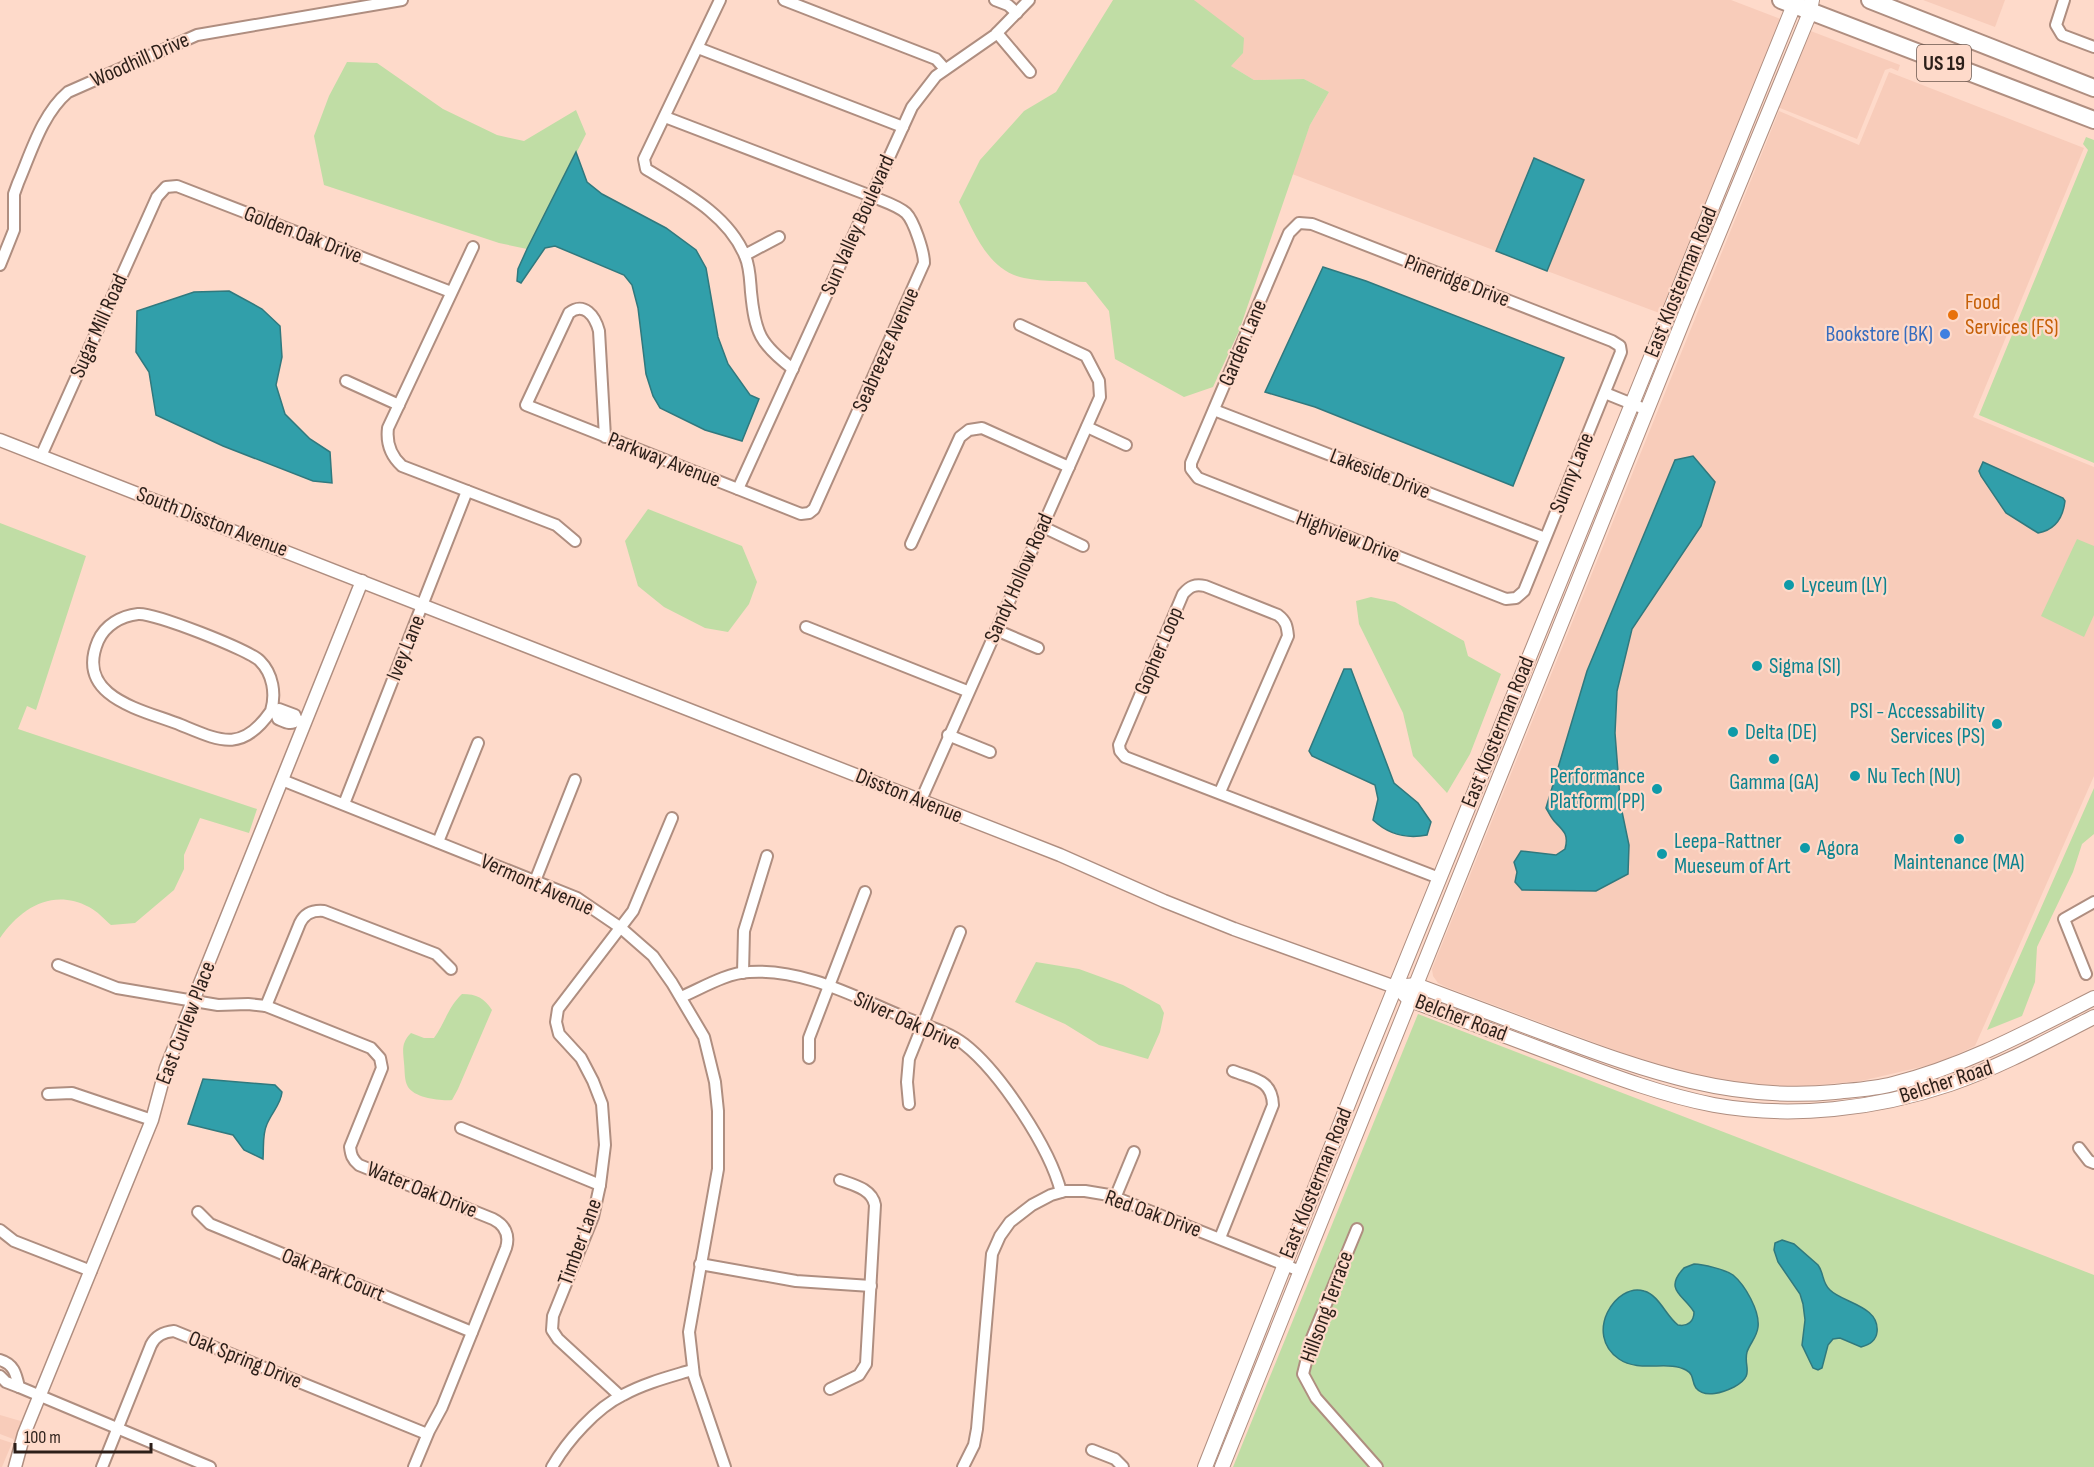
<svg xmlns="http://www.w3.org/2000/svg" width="2094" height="1467" viewBox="0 0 2094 1467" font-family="'Sofia Sans Condensed',sans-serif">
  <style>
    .built { fill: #f8ccba }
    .green { fill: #c0dda5 }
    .water { fill: #319faa; stroke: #30797e; stroke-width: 1.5 }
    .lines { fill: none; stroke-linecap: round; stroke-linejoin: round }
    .minor-casing { stroke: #af8e80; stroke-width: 14 }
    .tertiary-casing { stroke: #af8e80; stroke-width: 15 }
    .secondary-casing { stroke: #af8e80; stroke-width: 16 }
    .trunk-casing { stroke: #af8e80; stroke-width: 20 }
    .minor { stroke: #fff; stroke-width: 10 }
    .tertiary { stroke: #fff; stroke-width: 12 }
    .secondary { stroke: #fff; stroke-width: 14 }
    .trunk { stroke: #fff; stroke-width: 16 }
    .food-dot { fill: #e8710a; stroke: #fedaca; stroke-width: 2 }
    .shop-dot { fill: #3f7fe0; stroke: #fedaca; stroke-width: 2 }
    .culture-dot { fill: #0f9aa8; stroke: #fedaca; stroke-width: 2 }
    .labels { text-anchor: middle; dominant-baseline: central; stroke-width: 4.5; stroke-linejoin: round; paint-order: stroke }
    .shield { fill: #fedaca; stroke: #6b574e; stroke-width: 1.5 }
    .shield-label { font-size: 21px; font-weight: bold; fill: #2c1f19 }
    .street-label { font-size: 22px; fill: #2c1f19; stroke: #fedaca }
    .food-label { font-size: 22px; fill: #c56008; stroke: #fedaca; text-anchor: start }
    .shop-label { font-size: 22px; fill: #366cbe; stroke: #fedaca; text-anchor: end }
    .culture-label { font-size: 22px; fill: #0d838f; stroke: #fedaca; text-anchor: start }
  </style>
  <rect width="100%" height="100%" fill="#fedaca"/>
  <g class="built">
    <path d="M1194,0h537l52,20 -121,294 -115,-43 37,-91 -50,-21 -38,92 -204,-77 18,-49 19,-33 -25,-13 -50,1 -23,-14z"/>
    <path d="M1923,0h82l-10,27z"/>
    <path d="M1808,30l92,35 -2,6 -7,-3 -6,2 -28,69 -77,-31 -3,1z"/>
    <path d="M1889,72l195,76 -111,269 121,50v309l-119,270 -37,17 -77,18 -65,6 -54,-4 -55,-9 -54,-17 -187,-70 -8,-4 -5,-7 -1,-7 347,-858 80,34z"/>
    <path d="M0,1415l24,7 -9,22 -2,-5 -13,-5z"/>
    <path d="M0,1439l12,4 -10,24h-2z"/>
  </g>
  <g class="green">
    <path d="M1113,0h81l50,38 -1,15 -12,13 23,14 50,-1 25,13 -19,33 -71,206 -26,56 -29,10 -69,-38 -6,-48 -23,-29c-20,-1 -42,0 -62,-4 -36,-7 -50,-46 -65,-76l21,-42 44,-49 32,-19z"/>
    <path d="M347,62l30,1 66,46 54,26 27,6 52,-31 10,24 -59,115 -28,-6 -175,-58 -10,-49 15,-40z"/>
    <path d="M2086,137l8,3v323l-115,-48 109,-265 -5,-6z"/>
    <path d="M648,509l94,37 15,36 -8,22 -21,28 -23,-4 -41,-21 -26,-21 -13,-45z"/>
    <path d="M0,523l86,33 -50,154 -9,-4 -9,23 239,80 -8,24 -49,-15 -16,37v14l-10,21 -39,33 -24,2c-7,-6 -14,-14 -22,-18 -37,-19 -68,1 -89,31z"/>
    <path d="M2077,539l17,7v69l-10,22 -43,-21z"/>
    <path d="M1371,597l24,5 69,39 4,15 33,18 -31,80 -23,39 -34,-37 -10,-43 -44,-89 -3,-23z"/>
    <path d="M2094,788v46l-12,10 -9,28 -36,75 -2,35 -13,34 -35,14z"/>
    <path d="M1036,962l43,7 44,16 37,20 4,8 -4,19 -12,27 -49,-14 -34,-21 -50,-22z"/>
    <path d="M462,994c15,0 22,4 30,16l-34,79 -6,11c-12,1 -37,-2 -44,-13 -4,-7 -3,-16 -4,-24 -1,-13 -3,-20 7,-30l13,5h10c11,-15 14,-31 28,-44z"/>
    <path d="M1418,1014l676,261v192h-861z"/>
  </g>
  <g class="water">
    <path d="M576,152l11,30 15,12 64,34 30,22 10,18 12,69 10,27 22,31 9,4 -17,42 -37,-11 -45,-22 -7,-12 -7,-22 -8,-66 -6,-23 -8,-10 -69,-29 -10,2 -24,35 -4,-2 1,-12 9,-20z"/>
    <path d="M1534,158l50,22 -37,91 -51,-20z"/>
    <path d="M1323,267l43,14 198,77 -51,128 -198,-79 -50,-15z"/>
    <path d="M229,291l33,18 18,17 2,31 -6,28 9,29 25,25 20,13 2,31 -19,-2 -90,-35 -67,-31 -7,-43 -13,-20 1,-41 57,-19z"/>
    <path d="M1693,456l22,26 -14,44 -69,103 -15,62 -2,42 3,39 -2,6 3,6 1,18 9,43 -1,29 -32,17 -74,-1 -7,-8 2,-10 -3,-10 7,-11 35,4 9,-6c4,-14 -1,-18 -10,-27 -4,-4 -6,-9 -9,-14l41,-137 88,-211z"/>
    <path d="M1983,462l80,36 2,3c-2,17 -10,29 -27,32l-32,-20 -25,-37 -2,-5z"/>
    <path d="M1344,669h7l43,114 24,20 13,19 -4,13c-20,4 -39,-1 -54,-15l5,-21 -3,-14 -63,-29 -3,-5z"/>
    <path d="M203,1079l72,6 7,7c-1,12 -10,20 -15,32 -5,11 -3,22 -4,35l-19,-9 -11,-15 -45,-11z"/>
    <path d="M1782,1240l12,4 24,21c6,8 4,18 12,25 13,13 50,16 47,42 -1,9 -8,13 -16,15l-21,-9 -7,1 -5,6 -6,23 -4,2 -5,-2 -11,-23 3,-25 -2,-16 -3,-10 -22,-32 -4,-12 1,-7z"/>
    <path d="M1694,1264c9,0 32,6 39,11 12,10 27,36 25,52 -1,10 -8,16 -11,25 -4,15 9,23 -13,35 -10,5 -29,12 -38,1 -5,-7 -1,-13 -10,-18 -17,-10 -47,3 -67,-11 -36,-25 -3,-77 25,-68 15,4 22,25 34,34 10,2 16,-4 16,-13 -10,-17 -31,-22 -10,-44z"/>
  </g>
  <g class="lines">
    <defs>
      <g id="minor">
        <path d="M720,0l-76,159 2,10c36,22 82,45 99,87 5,11 5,24 6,36 4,41 9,52 42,77"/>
        <path d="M784,0l152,59 9,10"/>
        <path d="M995,0l13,5 9,8"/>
        <path d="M2064,0l-8,25 6,10 32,12"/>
        <path d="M997,33l33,39"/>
        <path d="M698,48l205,79"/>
        <path d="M1299,223l13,1 300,117 8,5 1,6 -97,239 -8,7 -10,1 -308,-121 -7,-9v-6l98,-230z"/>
        <path d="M473,247l-85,181c-2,16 3,28 14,38l154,59 19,16"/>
        <path d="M745,255l34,-18"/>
        <path d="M0,265l14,-35v-36l4,-11c13,-30 24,-69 50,-91l129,-57 205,-35"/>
        <path d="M346,381l53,24"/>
        <path d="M1605,393l42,17"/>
        <path d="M1214,410l331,128"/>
        <path d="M1087,427l39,18"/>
        <path d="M605,437l-6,-106c-4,-15 -15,-30 -30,-18l-43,92 275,109 8,-1 5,-4 110,-246c0,-11 -10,-42 -18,-50 -9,-8 -24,-12 -35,-17l-206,-79"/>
        <path d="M41,456l116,-259 9,-10 11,-1 274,106"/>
        <path d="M738,489l174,-382 24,-31 59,-41 34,-35"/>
        <path d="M1043,527l40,19"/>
        <path d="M911,544l49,-107 9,-7 13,-2 87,39"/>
        <path d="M806,627l161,64"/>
        <path d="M996,630l42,18"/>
        <path d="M271,711c-29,42 -51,30 -90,14 -37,-15 -107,-27 -83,-84 7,-16 23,-25 40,-27 15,-2 111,36 122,47 13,13 16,33 11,50l5,2"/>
        <path d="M297,720c-6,6 -12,2 -19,-1l-2,-6 3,-4 16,6 2,5 8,3"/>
        <path d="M948,735l42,17"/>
        <path d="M282,780l295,118 44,30 32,28 19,27 32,54 11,45 3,29v58l-29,163 5,44 31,91"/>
        <path d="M1220,792l68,-156c-1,-10 -2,-15 -10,-21l-73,-29c-10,-2 -15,0 -22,8l-64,151 1,6 5,6 314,121"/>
        <path d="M921,800l179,-403 -1,-16 -13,-25 -66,-31"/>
        <path d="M344,804l123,-313"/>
        <path d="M438,842l40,-99"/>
        <path d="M535,881l40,-101"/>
        <path d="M58,965l59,23 101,17 30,-1 18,2 105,42 9,10 2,10 -32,79c1,8 2,12 9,18l134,54c12,6 17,16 13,29l-64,159 -13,24 -15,36"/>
        <path d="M743,973l1,-42 23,-75"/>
        <path d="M2086,974l-22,-55 30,-17"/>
        <path d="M681,997c21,-9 45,-24 68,-25 55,-4 108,26 157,46 19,8 42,13 58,26 36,28 86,104 97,148"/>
        <path d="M266,1006l34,-83c5,-10 13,-13 24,-12l112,43 15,15"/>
        <path d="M809,1058v-20l56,-146"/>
        <path d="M48,1094l24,-1 80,27"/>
        <path d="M909,1104l-2,-22 2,-23 51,-127"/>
        <path d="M461,1128l139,57"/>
        <path d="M2079,1148l10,13 5,2"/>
        <path d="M1115,1198l19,-46"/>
        <path d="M198,1212l12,12 262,108"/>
        <path d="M1357,1229l-45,109 -9,36 13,24 61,69"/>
        <path d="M0,1230l14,11 77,30"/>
        <path d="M1220,1238l53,-133c-1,-26 -20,-26 -40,-34"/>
        <path d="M700,1264l96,17 75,5"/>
        <path d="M0,1360c14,4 16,14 19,27l191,80"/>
        <path d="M0,1376l6,6 13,5"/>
        <path d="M830,1389l29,-14 7,-11 9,-159c-3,-16 -21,-20 -35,-25"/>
        <path d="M620,1396l-62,-57 -6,-9 1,-14 40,-99 7,-32 5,-40 -3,-41 -9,-23 -12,-23 -22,-24 -3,-12 2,-13 75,-98 39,-93"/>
        <path d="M1092,1450l23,9 8,8"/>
        <path d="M102,1467l49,-122c5,-10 13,-13 23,-14l253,103"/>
        <path d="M552,1467c15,-26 44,-59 71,-72 22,-12 46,-18 69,-25"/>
        <path d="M963,1467l11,-22 3,-16 15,-175 8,-18 10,-14 22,-17 19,-10 14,-4h20l24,4 191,76"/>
      </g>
      <g id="tertiary">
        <path d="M0,440l1060,415 104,46 70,28 161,58"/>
        <path d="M15,1467l9,-33 128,-314 14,-52 196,-487"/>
      </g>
      <g id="secondary">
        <path d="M1406,986l10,-1c45,17 91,34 136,51 94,35 181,66 283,56 19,-2 39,-3 58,-8 72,-18 136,-53 201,-86"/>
        <path d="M1404,994l6,6c52,20 105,39 157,59 48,18 96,36 147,46 78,14 162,4 236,-21 50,-17 97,-43 144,-67"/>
        <path d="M1205,1467l157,-398 432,-1064 4,-5"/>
        <path d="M1222,1467l466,-1159 121,-293 3,-15"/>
      </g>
      <g id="trunk">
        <path d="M1781,0l313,120"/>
        <path d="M1870,0l224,88"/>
      </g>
    </defs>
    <use href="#minor" class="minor-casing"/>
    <use href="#tertiary" class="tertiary-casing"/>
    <use href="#secondary" class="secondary-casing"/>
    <use href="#trunk" class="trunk-casing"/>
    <use href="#minor" class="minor"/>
    <use href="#tertiary" class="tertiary"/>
    <use href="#secondary" class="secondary"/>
    <use href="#trunk" class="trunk"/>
  </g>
  <circle class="food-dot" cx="1953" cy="315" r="6"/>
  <circle class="shop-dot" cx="1945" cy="334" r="6"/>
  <g class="culture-dot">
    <circle cx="1789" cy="585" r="6"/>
    <circle cx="1757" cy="666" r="6"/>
    <circle cx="1997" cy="724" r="6"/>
    <circle cx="1733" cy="732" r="6"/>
    <circle cx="1774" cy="759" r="6"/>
    <circle cx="1855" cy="776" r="6"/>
    <circle cx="1657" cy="789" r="6"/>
    <circle cx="1959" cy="839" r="6"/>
    <circle cx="1805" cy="848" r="6"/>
    <circle cx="1662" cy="854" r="6"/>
  </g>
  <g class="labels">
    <rect class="shield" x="1917" y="45" width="54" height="36" rx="4.5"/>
    <g class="shield-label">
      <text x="1944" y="63">US 19</text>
    </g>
    <g class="street-label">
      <text transform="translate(140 60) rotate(-24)">Woodhill Drive</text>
      <text transform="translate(858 225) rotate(-66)">Sun Valley Boulevard</text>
      <text transform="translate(303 235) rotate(21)">Golden Oak Drive</text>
      <text transform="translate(1457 281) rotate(21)">Pineridge Drive</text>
      <text transform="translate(1681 282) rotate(-68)">East Klosterman Road</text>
      <text transform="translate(99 326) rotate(-66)">Sugar Mill Road</text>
      <text transform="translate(1243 343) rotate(-67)">Garden Lane</text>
      <text transform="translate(886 350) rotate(-66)">Seabreeze Avenue</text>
      <text transform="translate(664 460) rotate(21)">Parkway Avenue</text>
      <text transform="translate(1572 473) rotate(-68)">Sunny Lane</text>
      <text transform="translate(1380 474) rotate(21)">Lakeside Drive</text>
      <text transform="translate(212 522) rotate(21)">South Disston Avenue</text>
      <text transform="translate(1348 537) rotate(21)">Highview Drive</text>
      <text transform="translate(1019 578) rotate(-66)">Sandy Hollow Road</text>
      <text transform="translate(406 648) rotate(-68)">Ivey Lane</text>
      <text transform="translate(1159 651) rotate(-67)">Gopher Loop</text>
      <text transform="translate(1498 732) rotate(-68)">East Klosterman Road</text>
      <text transform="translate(909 796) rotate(22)">Disston Avenue</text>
      <text transform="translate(537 885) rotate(24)">Vermont Avenue</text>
      <text transform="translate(1461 1018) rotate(21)">Belcher Road</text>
      <text transform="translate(907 1021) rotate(24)">Silver Oak Drive</text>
      <text transform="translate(186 1023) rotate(-69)">East Curlew Place</text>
      <text transform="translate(1946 1082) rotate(-18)">Belcher Road</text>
      <text transform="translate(1316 1183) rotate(-68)">East Klosterman Road</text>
      <text transform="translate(422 1190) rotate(22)">Water Oak Drive</text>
      <text transform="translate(1153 1214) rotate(20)">Red Oak Drive</text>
      <text transform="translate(580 1242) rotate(-70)">Timber Lane</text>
      <text transform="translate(333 1275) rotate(22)">Oak Park Court</text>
      <text transform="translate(1327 1307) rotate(-70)">Hillsong Terrace</text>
      <text transform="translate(245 1360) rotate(22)">Oak Spring Drive</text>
    </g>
    <g class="food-label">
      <text x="1965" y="302">Food<tspan x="1965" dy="25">Services (FS)</tspan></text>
    </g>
    <g class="shop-label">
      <text x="1933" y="334">Bookstore (BK)</text>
    </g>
    <g class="culture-label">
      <text x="1801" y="585">Lyceum (LY)</text>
      <text x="1769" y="666">Sigma (SI)</text>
      <text x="1985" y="711" text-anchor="end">PSI - Accessability<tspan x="1985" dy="25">Services (PS)</tspan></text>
      <text x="1745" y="732">Delta (DE)</text>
      <text x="1645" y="776" text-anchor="end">Performance<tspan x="1645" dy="25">Platform (PP)</tspan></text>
      <text x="1867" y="776">Nu Tech (NU)</text>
      <text x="1774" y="782" text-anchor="middle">Gamma (GA)</text>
      <text x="1674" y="841">Leepa-Rattner<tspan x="1674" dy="25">Mueseum of Art</tspan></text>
      <text x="1817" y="848">Agora</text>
      <text x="1959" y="862" text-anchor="middle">Maintenance (MA)</text>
    </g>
  </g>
  <path d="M15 1443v9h136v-9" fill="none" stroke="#2c1f19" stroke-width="3"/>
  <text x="24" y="1443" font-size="18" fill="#2c1f19" stroke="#fedaca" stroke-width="4.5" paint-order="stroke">100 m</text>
</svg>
